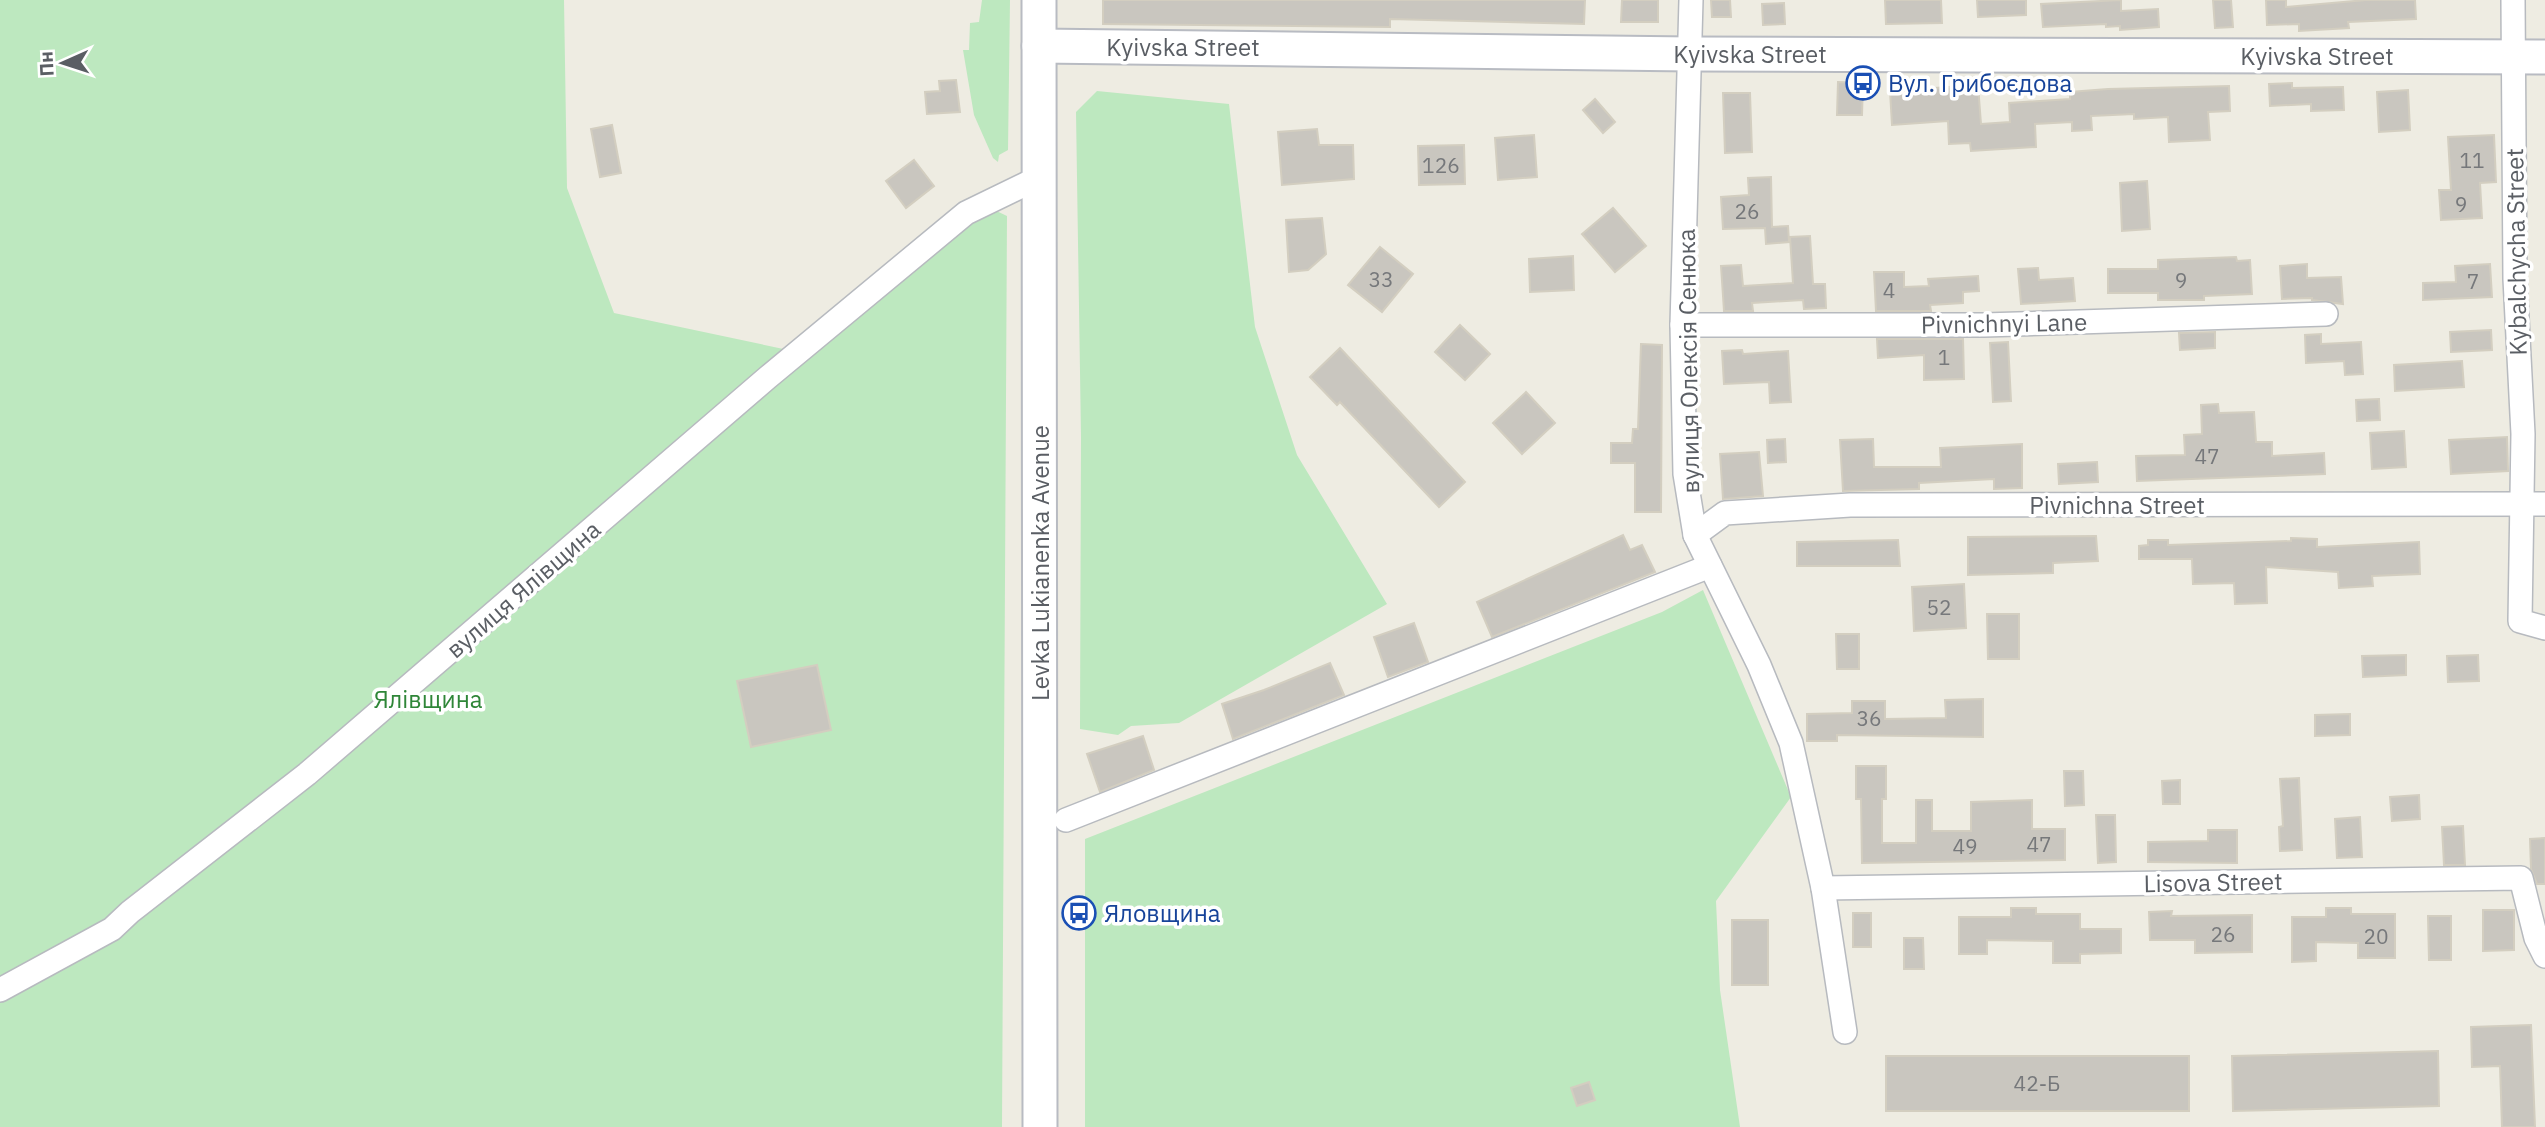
<svg xmlns="http://www.w3.org/2000/svg" width="2545" height="1127" viewBox="0 0 2545 1127" font-family="'IBM Plex Sans',sans-serif">
  <style>
    .green { fill: #bde8bf }
    .building { fill: #c9c6bf; stroke: #d3cec0; stroke-width: 2 }
    .lines { fill: none; stroke-linecap: round; stroke-linejoin: round }
    .minor-casing { stroke: #b7babf; stroke-width: 26 }
    .secondary-casing { stroke: #b8bbc2; stroke-width: 37 }
    .minor { stroke: #fff; stroke-width: 23 }
    .secondary { stroke: #fff; stroke-width: 33 }
    .labels { text-anchor: middle; dominant-baseline: central; stroke-width: 7; stroke-linejoin: round; paint-order: stroke }
    .number-label { font-size: 21px; fill: #76787b }
    .street-label { font-size: 24px; fill: #5a5e64; stroke: #fff }
    .transit-label { font-size: 24px; fill: #164399; stroke: #fff; text-anchor: start }
    .park-label { font-size: 24px; fill: #2f8638; stroke: #fff }
  </style>
  <rect width="100%" height="100%" fill="#eeece2"/>
  <g class="green">
    <path d="M0,0h564l3,188 47,125 198,42 174,-149 21,10 -5,911h-1002z"/>
    <path d="M982,0h28l-2,150 -9,5 -1,7 -5,-4 -19,-43 -11,-65h6l1,-27 9,-1z"/>
    <path d="M1097,91l132,13 26,223 42,128 90,149 -208,119 -48,3 -13,9 -38,-6 1,-292 -5,-325z"/>
    <path d="M1703,590l88,207 -75,104 4,89 20,137h-655v-288l577,-227z"/>
  </g>
  <g class="building">
    <path d="M1103,0h482l-1,24 -194,-5v8l-287,-3z"/>
    <path d="M1622,0h36v22h-37z"/>
    <path d="M1711,0h19l1,17h-19z"/>
    <path d="M1885,0h56l1,23 -56,1z"/>
    <path d="M1977,0h49v15l-48,2z"/>
    <path d="M2121,0v11l37,-2 1,18 -39,3v-4l-14,1v-3l-63,3 -2,-23z"/>
    <path d="M2213,0h18l2,27 -18,1z"/>
    <path d="M2266,0h20v7l80,-7h49l1,19 -68,3 1,6 -50,3v-7l-32,1z"/>
    <path d="M1784,3l1,21 -22,1 -1,-21z"/>
    <path d="M956,80l4,32 -33,2 -2,-22 15,-1 -1,-10z"/>
    <path d="M1838,82l25,1 -1,32h-25z"/>
    <path d="M2292,83v5l51,-1 1,23 -33,1v-7l-41,2 -1,-22z"/>
    <path d="M1978,85l3,39 29,-2 -1,-19 61,-4v-7l38,-3 121,-3 1,25 -22,1 2,28 -41,2 -1,-25 -34,2v-5l-43,2 1,14 -20,1v-9l-37,2 1,23 -65,4 -1,-8 -21,1 -1,-23 -56,4 -2,-34z"/>
    <path d="M2408,90l2,40 -31,2 -2,-40z"/>
    <path d="M1723,93h27l2,59 -27,1z"/>
    <path d="M1595,99l20,23 -12,11 -20,-23z"/>
    <path d="M612,125l9,48 -21,4 -9,-48z"/>
    <path d="M1317,129l2,16h34l1,34 -72,6 -4,-53z"/>
    <path d="M1534,135l3,42 -39,3 -3,-42z"/>
    <path d="M2494,135l2,47 -16,1 2,35 -41,2 -2,-30h12l-3,-53z"/>
    <path d="M1464,145l1,39 -46,1 -1,-39z"/>
    <path d="M914,160l20,26 -28,22 -20,-27z"/>
    <path d="M1771,177l1,50 16,-1 1,16 -23,2 -1,-16 -42,1 -2,-32 28,-2 -1,-17z"/>
    <path d="M2147,181l3,48 -28,2 -2,-48z"/>
    <path d="M1613,208l33,38 -31,26 -33,-38z"/>
    <path d="M1322,218l4,36 -18,16 -19,2 -3,-52z"/>
    <path d="M1810,236l3,48h12l1,24 -22,1 -1,-9 -51,3 1,8h-29l-3,-45 20,-1 2,21 50,-3 -3,-46z"/>
    <path d="M1380,247l33,27 -31,38 -34,-27z"/>
    <path d="M1573,256l1,34 -44,2 -1,-33z"/>
    <path d="M2236,257l1,4 13,-1 2,34 -48,2v4h-46v-7h-50v-24h50v-9z"/>
    <path d="M2307,264v14l34,-1 2,27 -31,-4v-2l-30,1 -2,-33z"/>
    <path d="M2490,264l2,33 -69,3v-17l33,-1 -1,-16z"/>
    <path d="M2038,268l1,12 34,-2 2,23 -54,3 -3,-35z"/>
    <path d="M1874,272h30v15l25,-1 -1,-7 50,-3 1,15 -16,1v11l-33,2 1,6h-55z"/>
    <path d="M1460,325l30,29 -25,26 -30,-28z"/>
    <path d="M2491,330l1,20 -41,2 -1,-20z"/>
    <path d="M2215,332v16l-35,2 -1,-17z"/>
    <path d="M2321,334v10l40,-2 2,32 -18,1 -1,-14 -38,2 -1,-28z"/>
    <path d="M1877,339h86l1,40 -40,1v-25l-46,3z"/>
    <path d="M2008,342l3,59 -18,1 -3,-59z"/>
    <path d="M1641,344l21,1 -1,167h-26v-49h-24v-20h21l1,-14h5z"/>
    <path d="M1340,348l125,134 -26,25 -99,-105 -3,3 -27,-28z"/>
    <path d="M1742,350l1,4 45,-3 3,51 -21,1 -1,-21 -45,2 -2,-33z"/>
    <path d="M2462,361l2,26 -69,4 -1,-26z"/>
    <path d="M1526,392l29,31 -33,31 -29,-31z"/>
    <path d="M2379,399l1,21 -23,1 -1,-21z"/>
    <path d="M2218,404l1,9 35,-1 2,30h16v14l52,-3 1,21 -188,7 -1,-25 49,-1 -1,-20 18,-1 -1,-29z"/>
    <path d="M2404,431l2,36 -34,2 -2,-36z"/>
    <path d="M2507,437l1,34 -57,3 -2,-34z"/>
    <path d="M1785,439l1,23 -18,1 -1,-23z"/>
    <path d="M1873,439l1,28h67l-1,-19 82,-4v44l-28,1v-10l-75,4v6l-76,2 -3,-51z"/>
    <path d="M1759,452l4,44 -40,3 -3,-45z"/>
    <path d="M2097,462l1,20 -39,2 -1,-20z"/>
    <path d="M1623,535l7,15 12,-5 13,27 -163,65 -15,-35z"/>
    <path d="M2096,536l2,25 -45,2v10l-85,2v-38z"/>
    <path d="M2291,538l26,1v8l102,-5 1,32 -48,2 1,10 -34,2 -1,-16 -72,-5 1,36 -32,1 -1,-21 -41,1 -1,-25h-53v-13l9,-1v-5h20v5l123,-4z"/>
    <path d="M1898,540l2,26h-103v-24z"/>
    <path d="M1964,584l2,44 -52,3 -2,-44z"/>
    <path d="M1987,614h32v45h-31z"/>
    <path d="M1414,623l14,39 -40,15 -14,-40z"/>
    <path d="M1836,634h23v35h-22z"/>
    <path d="M2406,655v20l-43,2 -1,-21z"/>
    <path d="M2478,655l1,26 -31,1 -1,-26z"/>
    <path d="M1330,663l14,32 -111,44 -11,-35 42,-14z"/>
    <path d="M817,665l14,65 -80,17 -14,-66z"/>
    <path d="M1983,699v38l-146,-2v6h-30v-27l45,-1v-12h33v18l61,-1 -1,-18z"/>
    <path d="M2350,714v21l-35,1v-21z"/>
    <path d="M1143,736l11,34 -54,22 -13,-38z"/>
    <path d="M1856,766h30v33h-4v44h34v-43h16v31h39v-29l61,-2v29h33v31l-203,3 -1,-64h-5z"/>
    <path d="M2064,771h19l1,34 -19,1z"/>
    <path d="M2299,778l3,72 -22,1 -1,-24 4,-1 -3,-47z"/>
    <path d="M2180,780v24h-17l-1,-23z"/>
    <path d="M2419,795l1,24 -28,2 -2,-24z"/>
    <path d="M2096,815h19l1,47 -18,1z"/>
    <path d="M2360,817l2,40 -25,1 -2,-39z"/>
    <path d="M2463,826l2,39h-21l-2,-38z"/>
    <path d="M2208,830h29v33l-89,-1v-20l60,-1z"/>
    <path d="M2545,838v46h-8l-6,-15 -1,-30z"/>
    <path d="M2011,908h25v6h44v15h41v24l-41,1v9h-27v-22l-66,-1v14h-28v-37h52z"/>
    <path d="M2326,908h25v6h44v44h-37v-15l-42,-1v19l-24,1v-45h34z"/>
    <path d="M2483,910h31v40l-31,1z"/>
    <path d="M2172,911l-1,5 81,-1v37l-57,1v-13h-45l-1,-28z"/>
    <rect x="1853" y="913" width="18" height="34"/>
    <path d="M2428,916h23v44h-22z"/>
    <rect x="1732" y="920" width="36" height="65"/>
    <path d="M1904,938h19l1,31h-20z"/>
    <path d="M2531,1025l4,102h-33l-2,-61 -28,1 -1,-40z"/>
    <path d="M2438,1051l1,55 -206,5 -1,-55z"/>
    <rect x="1886" y="1056" width="303" height="55"/>
    <path d="M1589,1082l6,18 -18,6 -6,-18z"/>
  </g>
  <g class="lines">
    <defs>
      <g id="minor">
        <path d="M1691,0l-9,325 3,149 10,61 64,130 32,78 32,145 22,144"/>
        <path d="M2513,0l2,279 8,155 -3,187 25,7"/>
        <path d="M1682,325h302l342,-11"/>
        <path d="M1695,535l30,-22 125,-8 695,-1"/>
        <path d="M1066,820l644,-254"/>
        <path d="M1823,888l698,-10 15,60 9,18"/>
        <path d="M0,990l112,-61 18,-17 177,-138 460,-396 199,-165 72,-35"/>
      </g>
      <g id="secondary">
        <path d="M1039,0l1,1127"/>
        <path d="M1039,46l652,8 854,3"/>
      </g>
    </defs>
    <use href="#minor" class="minor-casing"/>
    <use href="#secondary" class="secondary-casing"/>
    <use href="#minor" class="minor"/>
    <use href="#secondary" class="secondary"/>
  </g>
  <defs>
    <symbol id="bus-ring" viewBox="-11 -11 22 22"><circle r="9.5" fill="#fff" stroke="#1a4fb4" stroke-width="1.5"/><path d="M-5-6H5V4H4V6H2V4H-2V6H-4V4H-5ZM-3.5-4V0h7V-4ZM-3.5 1.2v1.5H-2V1.2ZM2 1.2v1.5H3.5V1.2Z" fill="#1a4fb4"/></symbol>
  </defs>
  <g fill-rule="evenodd">
    <use href="#bus-ring" x="1844" y="64" width="38" height="38"/>
    <use href="#bus-ring" x="1060" y="894" width="38" height="38"/>
  </g>
  <g class="labels">
    <g class="number-label">
      <text x="2472" y="160">11</text>
      <text x="1441" y="165">126</text>
      <text x="2461" y="204">9</text>
      <text x="1747" y="211">26</text>
      <text x="1381" y="279">33</text>
      <text x="2181" y="280">9</text>
      <text x="2473" y="281">7</text>
      <text x="1889" y="290">4</text>
      <text x="1944" y="357">1</text>
      <text x="2207" y="456">47</text>
      <text x="1939" y="607">52</text>
      <text x="1869" y="718">36</text>
      <text x="2039" y="844">47</text>
      <text x="1965" y="846">49</text>
      <text x="2223" y="934">26</text>
      <text x="2376" y="936">20</text>
      <text x="2037" y="1083">42-Б</text>
    </g>
    <g class="street-label">
      <text x="1183" y="47">Kyivska Street</text>
      <text x="1750" y="54">Kyivska Street</text>
      <text x="2317" y="56">Kyivska Street</text>
      <text transform="translate(2516 252) rotate(-91)">Kybalchycha Street</text>
      <text transform="translate(2004 323) rotate(-1)">Pivnichnyi Lane</text>
      <text transform="translate(1688 361) rotate(-91)">вулиця Олексія Сенюка</text>
      <text x="2117" y="505">Pivnichna Street</text>
      <text transform="translate(1040 563) rotate(-90)">Levka Lukianenka Avenue</text>
      <text transform="translate(523 589) rotate(-41)">вулиця Ялівщина</text>
      <text transform="translate(2213 882) rotate(-1)">Lisova Street</text>
    </g>
    <g class="transit-label">
      <text x="1888" y="83">Вул. Грибоєдова</text>
      <text x="1104" y="913">Яловщина</text>
    </g>
    <g class="park-label">
      <text x="428" y="699">Ялівщина</text>
    </g>
  </g>
  <g transform="translate(63 63) rotate(267)" stroke="#ffffff" stroke-width="5" paint-order="stroke">
  <path d="M0-5L12 26L0 18L-12 26Z" fill="#5a5e64"/>
  <text y="-10" font-size="19" font-weight="bold" text-anchor="middle" fill="#5a5e64">Пн</text>
  </g>
</svg>
